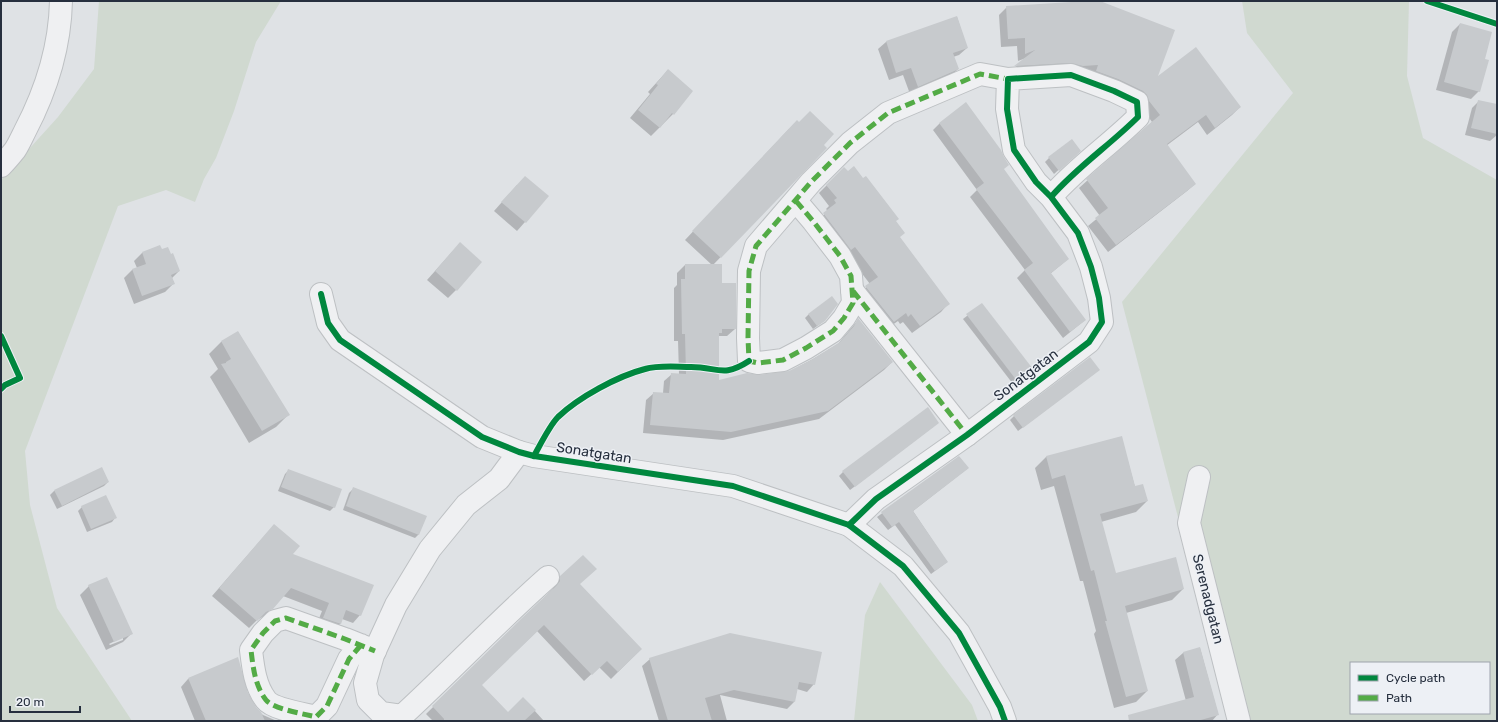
<svg xmlns="http://www.w3.org/2000/svg" width="1498" height="722" viewBox="0 0 1498 722" font-family="Rubik,sans-serif">
  <style>
    .green { fill: #d0d9d0; fill-rule: evenodd }
    .shadow { fill: #0003; fill-rule: evenodd }
    .building { fill: #c7cacd }
    .lines { fill: none; stroke-linecap: round; stroke-linejoin: round }
    .minor-casing { stroke: #bdc0c3; stroke-width: 24 }
    .minor { stroke: #eff0f2; stroke-width: 22 }
    .quiet { stroke: #53ab46; stroke-width: 5; stroke-dasharray: 10 5; stroke-linecap: butt }
    .cycleway-casing { stroke: #edf0f5; stroke-width: 8 }
    .cycleway { stroke: #00873e; stroke-width: 6 }
    .labels { text-anchor: middle; dominant-baseline: central; stroke-width: 3; stroke-linejoin: round; paint-order: stroke }
    .street-label { font-size: 14px; fill: #262f3e; stroke: #edf0f5 }
  </style>
  <rect width="100%" height="100%" fill="#dfe2e5"/>
  <g class="green">
    <path d="M99,1h182l-25,41 -22,69 -18,47 -12,21 -9,23 -29,-12 -48,16 -93,245 5,54 27,103 75,113h-131v-541l57,-63 36,-48z"/>
    <path d="M1242,1h167l-2,75 16,62 74,42v541h-266l-109,-419 171,-209 -46,-60zM1351,663h138v50h-138z"/>
    <path d="M880,582l92,123 6,16h-124l11,-106z"/>
  </g>
  <g class="shadow">
    <path d="M1007,7l148,72 85,28 -8,8 -25,20 -9,-13 -32,24 29,38 -8,7 -79,61 -20,-26 12,-10 -21,-28 73,-66 -17,-24 -127,-25 18,-15 -8,3 -1,-15 -16,1 -2,-32z"/>
    <path d="M957,17l10,31 -8,7 -6,2 5,12 -8,8 -40,17 -7,-19 -14,5 -11,-31 8,-7z"/>
    <path d="M1460,24l19,67 -8,8 -35,-9 16,-58z"/>
    <path d="M668,70l5,44 -22,22 -21,-18 20,-24 -2,-2z"/>
    <path d="M1479,101l18,4v30l-7,6 -25,-6 7,-27z"/>
    <path d="M940,123l63,46 65,90 -18,15 35,46 -22,18 -46,-60 8,-8 -55,-73 7,-7 -44,-60z"/>
    <path d="M789,129l34,16 3,3 -113,117 8,19 14,45 -8,7h-9v45l71,-9 24,-13 25,-15 20,-24 34,42 -8,8 -65,49 -96,21 -80,-7 3,-33 8,-7h9l1,-12 8,-7h7l-1,-33h-4v-53l3,-3v-12l8,-8h27l-27,-25z"/>
    <path d="M1076,154l-22,20 -9,-12 4,-4z"/>
    <path d="M844,168l51,54 4,16 49,66 -7,8 -29,21 -9,-11 -3,2 -2,-3 -13,9 -27,-35 12,-11 -23,-30 -31,-32 12,-11 -2,-2 3,-3 -10,-13z"/>
    <path d="M517,185l31,11 -31,35 -23,-20z"/>
    <path d="M161,251l9,4 9,16 -7,7 2,5 -9,9 -31,12 -10,-26 8,-8 5,-2 -3,-7 8,-8z"/>
    <path d="M452,252l4,38 -8,8 -21,-18z"/>
    <path d="M982,304l46,69 -15,11 -50,-65z"/>
    <path d="M809,314l15,7 -11,8 -8,-11z"/>
    <path d="M238,332l50,83 -12,12 -27,16 -39,-66 8,-8 -9,-15 12,-12z"/>
    <path d="M1095,373l-77,58 -8,-11 4,-4z"/>
    <path d="M934,426l-84,64 -11,-14 4,-4z"/>
    <path d="M1121,437l14,50 12,14 -11,11 -35,10 14,52 68,15 -11,11 -46,13 21,78 -11,11 -22,6 -20,-74 2,-3 -13,-50h-3l-26,-95 -13,4 -6,-22 11,-11z"/>
    <path d="M959,457l9,11 -55,43 34,51 -16,12 -36,-49 -7,5 -11,-13z"/>
    <path d="M289,470l45,37 -4,4 -52,-20 7,-17z"/>
    <path d="M108,482l-4,4 -47,23 -7,-14 4,-4z"/>
    <path d="M353,489l66,45 -4,4 -72,-28 6,-17z"/>
    <path d="M82,507l33,11 -3,4 -25,10 -9,-21z"/>
    <path d="M267,533l24,21 69,61 -7,8 -11,-4 -2,5 -8,7 -16,-5 6,-15 -39,-15 -19,20 -7,4 -8,8 -37,-32z"/>
    <path d="M583,556l-4,28 62,65 -30,30 -12,-12 -15,14 -47,-50 -56,54 27,28 15,-15 21,23h-88l-6,-7 -7,7h-10l-7,-7 127,-125v-4z"/>
    <path d="M89,586l42,48 -8,8 -17,8 -26,-55zM123,637v3l-13,5 -1,-1z"/>
    <path d="M730,634l84,50 -7,8 -10,-3 -3,13 -7,7 -67,-14 7,26h-68l-17,-55 8,-7z"/>
    <path d="M1200,648l18,66 -6,7h-82l56,-20 -11,-41 8,-7z"/>
    <path d="M188,679l56,8 13,23 6,5 14,6h-82l-14,-34z"/>
  </g>
  <g class="building">
    <path d="M1087,1h13l75,29 -17,46 38,-29 45,60 -26,21 -9,-13 -39,29 29,40 -80,61 -21,-27 13,-10 -22,-29 62,-54 12,-10 -11,-14 -2,-6 -4,-4 -25,-12 -22,-8 2,-6 -15,1 -13,-3 -56,3 21,-16 -10,4v-16l-17,1 -2,-33z"/>
    <path d="M957,16l11,32 -15,5 6,16 -41,18 -7,-19 -15,5 -10,-32z"/>
    <path d="M1460,23l32,9 -7,27 4,1 -9,32 -36,-10z"/>
    <path d="M668,69l25,22 -19,24 -2,-2 -12,15 -22,-18 20,-25 -2,-1z"/>
    <path d="M1478,100l19,4v30l-26,-6z"/>
    <path d="M966,102l35,48 3,7 5,8 -5,4 65,90 -18,14 35,47 -16,12 -46,-62 9,-7 -57,-74 8,-6 -45,-60z"/>
    <path d="M810,111l24,23 -10,11 3,3 -106,110 -29,-27 105,-111 2,2z"/>
    <path d="M1072,139l9,12 -22,20 -11,-14z"/>
    <path d="M854,166l9,12 3,-2 33,43 -3,2 9,12 -5,4 50,67 -30,22 -9,-12 -3,3 -2,-4 -12,9 -29,-36 13,-9 -23,-30 -4,3 -28,-37 13,-10 -2,-3 3,-2 -11,-13 18,-18 4,4z"/>
    <path d="M525,176l24,20 -23,27 -25,-21z"/>
    <path d="M460,242l22,20 -25,29 -22,-20z"/>
    <path d="M160,245l2,4 6,-2 3,7 2,-1 7,18 -9,4 4,9 -33,12 -10,-27 14,-5 -4,-12z"/>
    <path d="M685,264h37v19h14v46h-14v4h-3v47l28,-7 12,2 30,-4 24,-12 27,-17 14,-16 4,-8 35,44 -65,49 -97,21 -81,-7 3,-33 16,1 2,-20 15,1 -1,-40h-3l-1,-55h4z"/>
    <path d="M832,296l6,8 -13,17 -8,5 -9,-12z"/>
    <path d="M982,303l51,66 -16,12 -51,-67z"/>
    <path d="M238,331l52,84 -28,16 -41,-67 5,-1v-1l5,-3 -10,-18z"/>
    <path d="M1090,357l10,13 -77,58 -10,-13z"/>
    <path d="M928,407l11,16 -84,64 -13,-16z"/>
    <path d="M1122,436l13,50 8,-2 5,17 -48,13 16,59 60,-16 8,32 -59,17 23,85 -22,6 -21,-76h2l-13,-51 -3,1 -26,-96 -13,4 -6,-23z"/>
    <path d="M959,456l10,12 -56,43 35,51 -13,9 -36,-49 -7,5 -11,-15z"/>
    <path d="M102,467l7,15 -47,24 -8,-16z"/>
    <path d="M288,469l54,20 -7,19 -54,-21z"/>
    <path d="M353,487l74,29 -8,19 -73,-29z"/>
    <path d="M106,495l11,23 -26,11 -10,-23z"/>
    <path d="M274,524l26,22 -7,8 81,31 -13,31 -15,-6 -5,14 -18,-6 6,-15 -38,-15 -18,21 -7,3 -9,9 -38,-33z"/>
    <path d="M583,555l14,14 -17,15 62,65 -24,23 -11,-11 -15,14 -48,-50 -62,60 26,27 15,-15 13,13 -12,11h-78l-14,-15 91,-89 33,-31 4,-5v-5z"/>
    <path d="M107,577l26,57 -19,8 -26,-57z"/>
    <path d="M730,633l92,19 -7,33 -16,-3 -4,20 -61,-12 -29,8 7,23h-44l-19,-63z"/>
    <path d="M1200,647l19,68 -22,6h-68l-1,-6 66,-18 -11,-45z"/>
    <path d="M238,657l10,36 8,14 5,5 4,9h-59l-18,-43z"/>
  </g>
  <g class="lines">
    <defs>
      <g id="minor">
        <path d="M1,166c5,-5 10,-11 14,-16 4,-6 7,-13 10,-19 21,-40 35,-85 36,-130"/>
        <path d="M796,201l17,20 27,35 11,20 2,27 -9,15 -11,13 -27,17 -23,12 -25,3 -9,-2 -1,-23 1,-67 7,-25 55,-64 39,-39 38,-30 92,-39 28,5"/>
        <path d="M852,290l115,145"/>
        <path d="M321,294l7,29 12,17 142,97 37,15 15,4 199,30 116,39 54,41 56,67 41,74 5,14"/>
        <path d="M519,452l-20,27 -33,26 -36,44 -34,56 -23,50 -8,28 3,17 13,13 21,3c50,-46 96,-95 146,-139"/>
        <path d="M1199,477l-10,46 50,198"/>
        <path d="M849,525l27,-26 91,-64 122,-93 13,-20 -3,-24 -8,-31 -13,-34 -27,-36c26,-30 59,-52 87,-80l-1,-15 -23,-11 -43,-16 -63,4 -1,30 7,41 22,32 15,15"/>
        <path d="M361,645l-12,14 -22,47 -11,11c-11,-3 -43,-8 -50,-17 -11,-14 -13,-33 -15,-50l12,-17 12,-12 11,-3 59,21 30,12"/>
      </g>
    </defs>
    <use href="#minor" class="minor-casing"/>
    <use href="#minor" class="minor"/>
    <g class="quiet">
      <path d="M796,201l17,20 27,35 11,20 2,27 -9,15 -11,13 -27,17 -23,12 -25,3 -9,-2 -1,-23 1,-67 7,-25 55,-64 39,-39 38,-30 92,-39 28,5"/>
      <path d="M853,291l114,144"/>
      <path d="M361,645l-12,14 -22,47 -11,11c-11,-3 -43,-8 -50,-17 -11,-14 -13,-33 -15,-50l12,-17 12,-12 11,-3 59,21 30,12"/>
    </g>
    <defs>
      <g id="cycleway">
        <path d="M1427,1l70,23"/>
        <path d="M321,294l7,29 12,17 142,97 37,15 15,4 199,30 116,39 54,41 56,67 41,74 5,14"/>
        <path d="M1,336l19,42 -15,7 -4,4"/>
        <path d="M534,456c6,-11 16,-31 24,-39 21,-20 60,-41 87,-48 14,-4 32,-2 46,-2 27,0 32,11 58,-6"/>
        <path d="M849,525l27,-26 91,-64 122,-93 13,-20 -3,-24 -8,-31 -13,-34 -27,-36c26,-30 59,-52 87,-80l-1,-15 -23,-11 -43,-16 -63,4 -1,30 7,41 22,32 15,15"/>
      </g>
    </defs>
    <use href="#cycleway" class="cycleway-casing"/>
    <use href="#cycleway" class="cycleway"/>
  </g>
  <g class="labels">
    <g class="street-label">
      <text transform="translate(1026 375) rotate(-37)">Sonatgatan</text>
      <text transform="translate(594 453) rotate(9)">Sonatgatan</text>
      <text transform="translate(1208 599) rotate(76)">Serenadgatan</text>
    </g>
  </g>
  <rect width="1498" height="722" fill="none" stroke="#262f3e" stroke-width="4"/>
  <rect x="1350" y="662" width="140" height="52" fill="#edf0f5" stroke="#9da3ac"/>
  <rect x="1358" y="675" width="20" height="6" fill="#00873e" stroke="#9da3ac"/>
  <text x="1386" y="682" font-size="12" fill="#262f3e">Cycle path</text>
  <rect x="1358" y="695" width="20" height="6" fill="#53ab46" stroke="#9da3ac"/>
  <text x="1386" y="702" font-size="12" fill="#262f3e">Path</text>
  <path d="M10 706v6h70v-6" fill="none" stroke="#262f3e" stroke-width="2"/>
  <text x="16" y="706" font-size="12" fill="#262f3e" stroke="#edf0f5" stroke-width="3" paint-order="stroke">20 m</text>
</svg>
